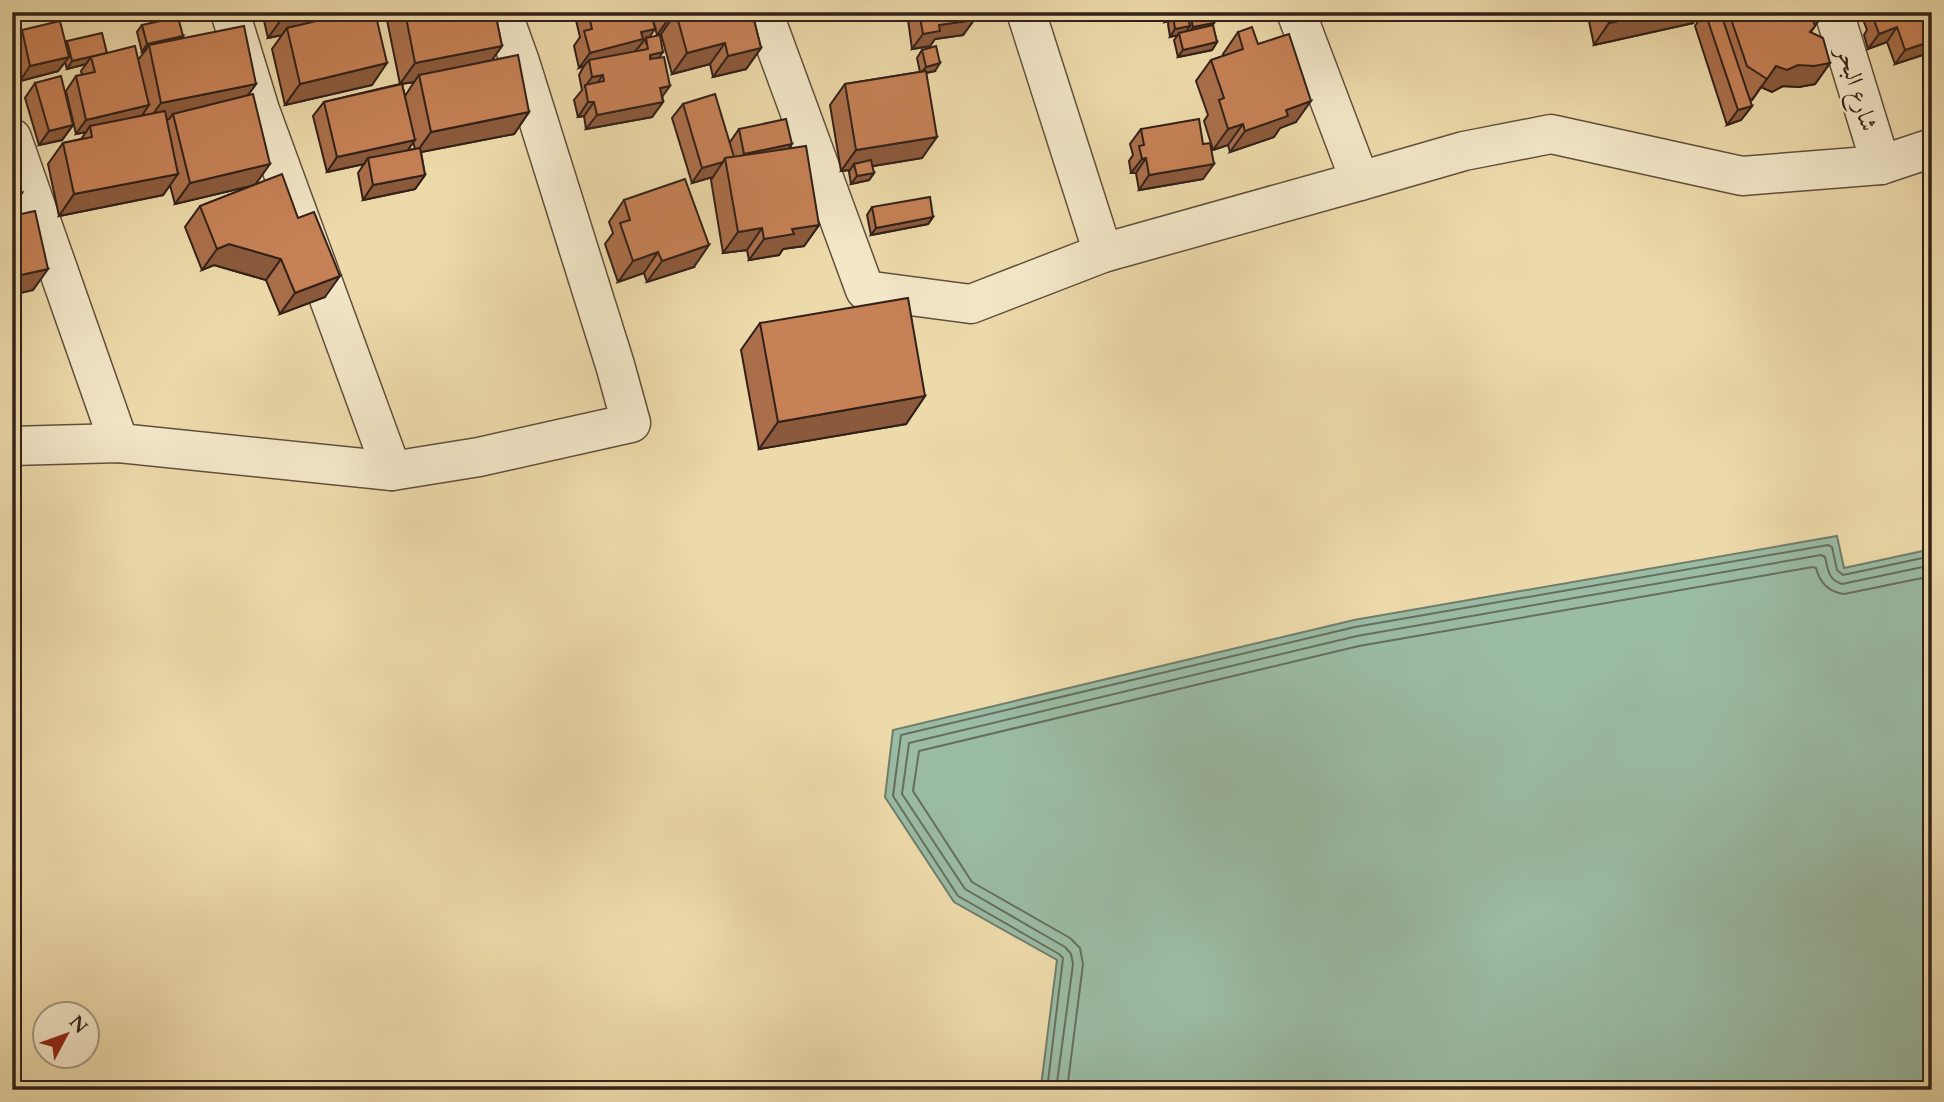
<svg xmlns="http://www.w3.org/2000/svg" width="1944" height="1102" viewBox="0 0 1944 1102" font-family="Cardo,Amiri,serif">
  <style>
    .water { fill: #9abba4; stroke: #707d6d; stroke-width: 2 }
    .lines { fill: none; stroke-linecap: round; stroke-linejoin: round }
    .shore { stroke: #666e5f; stroke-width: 2 }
    .street-casing { stroke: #614f3e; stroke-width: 41 }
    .street { stroke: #f3e7c8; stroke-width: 38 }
    .wall { fill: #aa6f4a; stroke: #32211a; stroke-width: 2; fill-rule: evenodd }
    .shaded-wall { fill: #8b5a3c; stroke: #32211a; stroke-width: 2 }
    .building { fill: #c68156; stroke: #32211a; stroke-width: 2 }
    .labels { text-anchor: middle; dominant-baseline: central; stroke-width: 5; stroke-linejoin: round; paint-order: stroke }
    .street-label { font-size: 24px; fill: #32211a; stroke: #f3e7c8 }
  </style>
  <rect width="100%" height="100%" fill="#eddaaa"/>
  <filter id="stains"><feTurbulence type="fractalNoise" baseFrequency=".00286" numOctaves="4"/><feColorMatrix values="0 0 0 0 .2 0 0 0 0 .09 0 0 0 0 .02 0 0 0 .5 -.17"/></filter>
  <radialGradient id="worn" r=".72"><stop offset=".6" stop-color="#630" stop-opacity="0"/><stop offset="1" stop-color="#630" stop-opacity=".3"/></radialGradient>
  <path class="water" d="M1837,536l7,32 88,-19v541h-897l6,-4 16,-126 -103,-58 -69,-105 8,-67 461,-110z"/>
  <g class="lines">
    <g class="shore">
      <path d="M1047,1090l16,-132 -4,-4 -101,-58 -65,-100 8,-61 454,-108 473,-82 4,2 5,23 6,5 89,-19"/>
      <path d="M1056,1090l17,-126 -2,-10 -6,-7 -100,-58 -63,-95 7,-51 448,-107 464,-81 4,2c3,12 3,23 17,27l90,-19"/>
      <path d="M1067,1090l16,-126 -3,-16 -10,-10 -98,-56 -59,-91 6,-40 440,-105 454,-79 3,1c4,15 12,24 28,26l88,-18"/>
    </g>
    <defs>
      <g id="street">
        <path d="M230,12l30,98 132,361"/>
        <path d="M763,12l102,278 106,14 132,-51 257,-72"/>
        <path d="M1026,12l77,241"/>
        <path d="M1296,12l64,169 104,-30 87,-17 191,42 139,-11 51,-17"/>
        <path d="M1834,12l47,153"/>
        <path d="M12,138l107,305"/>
        <path d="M12,446l107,-3 273,28 87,-14 152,-34 -16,-58 -95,-303 -18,-50"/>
      </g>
    </defs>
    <use href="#street" class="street-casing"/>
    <use href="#street" class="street"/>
  </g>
  <g class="wall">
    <path d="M262,12h113l-3,73 -87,20 -13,-56 10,-14 -14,3z"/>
    <path d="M393,12h102l7,34 -11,15 38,51 -15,22 -93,18 4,23 -10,14 -52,11 -5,-27 6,-9 -37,8 -14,-56 11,-14 76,-18 -13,-64zM414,82l-9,14 -3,-12zM413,142l2,7 -8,1z"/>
    <path d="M574,12h77l-2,25 10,21 4,44 -11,15 -66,12 -2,-13 -6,1 -4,-17 8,-10 -3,-15 5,-9 -5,2 -5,-22 6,-9z"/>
    <path d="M651,12h101l9,36 -15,21 -33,8 -3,-13 -38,10 -11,-40 -4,1z"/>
    <path d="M907,12h66l1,8 -11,15 -28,4 -5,7 -18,3z"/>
    <path d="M1163,12h49l2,11 -2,2 5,17 -5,8 -34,7 -4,-17 4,-5 -8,2 -2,-13 1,-3 -4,1z"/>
    <path d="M1587,12h113l-7,11 -99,22z"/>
    <path d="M1704,12h26l91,5 -10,15 19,31 -15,21 -16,3 -16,-1 -11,6 -11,-5 -9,13 -3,-2 3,8 -11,14 -14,5 -32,-99z"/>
    <path d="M1862,12h70v40l-37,12 -8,-22 -19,7 -4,-14 3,-5 -6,-16z"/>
    <path d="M142,25l41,11 -2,3 75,45 -9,12 8,89 70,112 -45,17 -14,-34 -52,-15 -12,5 -17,-43 15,-21 54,-21 -79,19 -5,-19 -7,10 -104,21 -11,-52 15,-21 18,-4 5,-7 -10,2 -10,-43 10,-15 6,-1 -1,-4 5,-7 -19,5 -2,-7 -7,9 -38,10 -8,-37 10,-14 43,13 2,-2 40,12 31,7 7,-9 -3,1 -5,-20z"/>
    <path d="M1238,32l20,12 38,78 -16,6 -6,9 -44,15 -2,-7 -15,5 -9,-29 4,-6 -12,-34 15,-21 12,-4v-2z"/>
    <path d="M922,50l13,21 -9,2 -4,85 -50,8 2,7 -5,7 -18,4 -2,-12 1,-2 -9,1 -11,-66 15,-21 75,-12 -3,-14z"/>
    <path d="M35,83l38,42 -11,15 -23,5 -14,-47z"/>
    <path d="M683,104l47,38 9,-13 49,20 31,76 -15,21 -21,3 -4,6 -30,5 -2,-10 -24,3 -12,-73 2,-3 -21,6 -20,-65z"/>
    <path d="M1141,129l62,15v35l-64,11 -3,-17h-5l-2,-12 4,-6 -3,-11z"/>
    <path d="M624,200l70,67 -47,15 -3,-9 -26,9 -13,-38 8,-11 -4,-11z"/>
    <path d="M872,207l61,10 -5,7 -57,11 -4,-20z"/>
    <path d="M760,323l165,73 -19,28 -147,25 -18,-99z"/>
  </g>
  <g class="shaded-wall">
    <path d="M303,12h61l-77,16 -5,7 -14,3 15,-21z"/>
    <path d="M825,12h15l-17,4z"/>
    <path d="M1182,12h21l-13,2 -2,3 -15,-1 -4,5 -4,1 6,-7z"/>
    <path d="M1659,12h41l-7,11 -99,22 15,-22z"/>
    <path d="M676,13l-15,21 -4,1 15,-21z"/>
    <path d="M1821,17l-21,30 13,-27z"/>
    <path d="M974,20l-11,15 -28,4 -5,7 -18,3 11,-15 16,-9z"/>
    <path d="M1214,23l-5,7 -21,5 5,-8z"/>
    <path d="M1190,26l-5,8 -6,-1 -1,2 -8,2 5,-8z"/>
    <path d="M1897,27l-10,15 -19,7 11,-15z"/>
    <path d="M655,29l-9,13v-4l-13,16 -44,6 -5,6 -5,2 11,-15 51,-21z"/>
    <path d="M183,36l-6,7 -28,2 -4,6 -3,1 5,-8z"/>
    <path d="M1932,41v11l-37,12 10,-14z"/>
    <path d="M1217,42l-5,8 -34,7 5,-7z"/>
    <path d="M725,43l-15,21 -38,10 15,-21z"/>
    <path d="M502,46l-15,21 -68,8 -5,7 -14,2 15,-21z"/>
    <path d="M761,48l-15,21 -33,8 15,-21z"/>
    <path d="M663,52l-10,15 -3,-12z"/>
    <path d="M107,53l-16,4 -5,7 -19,5 5,-8z"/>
    <path d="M69,57l-11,14 -38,10 10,-15z"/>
    <path d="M387,63l-15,22 -87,20 15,-21z"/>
    <path d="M940,63l-5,8 -15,3 6,-7z"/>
    <path d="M1830,63l-15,21 -16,3 -16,-1 -11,6 -11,-5 -9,13 24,-34z"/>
    <path d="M603,75l-11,15 -7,-3 7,-10z"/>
    <path d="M256,84l-15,21 -68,9 -4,5 -23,5 15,-21z"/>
    <path d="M670,86l-11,15 1,-13z"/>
    <path d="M1311,101l-15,21 -16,6 -6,9 -44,15 15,-21 41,-21z"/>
    <path d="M588,102h6l-10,14 -6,1z"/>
    <path d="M663,102l-11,15 -66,12 11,-14z"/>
    <path d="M149,105l-10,15 -49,6 -4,6 -10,2 10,-14z"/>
    <path d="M1752,106l-11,14 -14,5 11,-15z"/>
    <path d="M529,112l-15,22 -98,19 15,-21z"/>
    <path d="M1243,124l-15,21 -15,5 15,-21z"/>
    <path d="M73,125l-11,15 -23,5 10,-14z"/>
    <path d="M937,137l-15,21 -67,11 -1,-5 -4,6 -9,1 15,-21z"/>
    <path d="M415,140l-10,14 -37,4 -4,6 -37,8 10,-15z"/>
    <path d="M792,144l-10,14 -48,11 10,-15z"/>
    <path d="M1146,158l-10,15h-5l11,-14z"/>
    <path d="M723,162l-10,15 -21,6 10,-15z"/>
    <path d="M270,164l-15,21 -80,19 15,-21z"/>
    <path d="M1214,164l-11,15 -64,11 10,-15z"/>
    <path d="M874,173l-5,7 -18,4 6,-8z"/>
    <path d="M178,174l-15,21 -104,21 15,-22z"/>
    <path d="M425,175l-10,14 -52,11 10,-15z"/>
    <path d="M22,193l-5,8 -5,1v-5z"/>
    <path d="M933,217l-5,7 -57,11 5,-7z"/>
    <path d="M819,225l-15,21 -21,3 -4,6 -30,5 15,-21 28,-10z"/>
    <path d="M762,228l-15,22 -24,3 15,-21z"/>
    <path d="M229,244l52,15 -15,21 -52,-15 -12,5 15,-21z"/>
    <path d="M709,245l-15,22 -47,15 15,-21z"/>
    <path d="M658,252l-14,21 -26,9 15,-21z"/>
    <path d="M48,269l-15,21 -21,5v-18z"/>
    <path d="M340,276l-15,21 -45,17 15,-21z"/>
    <path d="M925,396l-19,28 -147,25 19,-27z"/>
  </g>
  <g class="building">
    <path d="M282,12h21l-20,5z"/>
    <path d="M354,12h21l12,51 -87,21 -13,-56z"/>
    <path d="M405,12h90l7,34 -87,17z"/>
    <path d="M588,12h63l4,17 -14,3 2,7 -53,14 -6,-22 8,-2z"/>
    <path d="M671,12h81l9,36 -33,8 -3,-13 -38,10 -11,-40 -4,1z"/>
    <path d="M919,12h54l1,8 -35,5 1,6 -17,3z"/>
    <path d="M1197,12h15l2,11 -21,4 -3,-13z"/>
    <path d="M1606,12h53l-50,11z"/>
    <path d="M1705,12h25l-2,3 -6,2 30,89 -14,4z"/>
    <path d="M1732,12h88l1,5 -8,3 2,6 -5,6 13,6 7,25 -16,3 -16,-1 -11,5 -11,-4 -9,13 -20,-13 -18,-53z"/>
    <path d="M1876,12h56v29l-27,9 -8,-23 -18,7 -5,-14 4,-1z"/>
    <path d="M1187,13l3,13 -15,3 -2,-13z"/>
    <path d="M178,17l5,19 -36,8 -5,-19z"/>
    <path d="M60,21l9,36 -39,9 -8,-36z"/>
    <path d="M1213,25l4,17 -34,8 -4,-17z"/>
    <path d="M244,26l12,58 -95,19 -12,-58z"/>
    <path d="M1252,27l6,17 31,-10 22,67 -25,9 2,6 -43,15 -2,-7 -15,5 -9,-29 5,-2 -13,-38 32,-11 -5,-17z"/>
    <path d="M102,33l5,20 -35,8 -5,-20z"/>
    <path d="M660,35l3,17 -13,3v4l14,-2 6,29 -10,2 3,14 -66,13 -3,-13h-6l-3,-17 19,-4 -1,-6 -11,2 -3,-17 59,-11 -2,-11z"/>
    <path d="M135,46l14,59 -63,15 -10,-44 19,-4 -4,-15z"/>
    <path d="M936,46l4,17 -14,4 -4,-17z"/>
    <path d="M518,55l11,57 -98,20 -12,-57z"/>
    <path d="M926,71l11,66 -81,13 -11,-66z"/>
    <path d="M61,76l12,49 -24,6 -14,-48z"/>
    <path d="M402,84l13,56 -78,17 -13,-55z"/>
    <path d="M253,94l17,70 -80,19 -17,-69z"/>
    <path d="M715,94l19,63 -9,1 -2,4 -21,6 -19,-64z"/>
    <path d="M165,111l13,63 -104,20 -11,-51 29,-6 -2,-11z"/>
    <path d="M786,119l6,25 -48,10 -5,-25z"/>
    <path d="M1199,119l4,25 7,-1 4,21 -65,11 -3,-17 -4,1 -3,-13 5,-1 -3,-16z"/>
    <path d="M806,146l13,79 -27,4 2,5 -30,5 -2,-11 -24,4 -13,-74z"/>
    <path d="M420,148l5,27 -52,10 -5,-27z"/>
    <path d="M871,160l3,13 -17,3 -3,-12z"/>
    <path d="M282,174l16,44 16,-6 26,64 -45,17 -14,-34 -52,-15 -12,5 -17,-43z"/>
    <path d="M16,175l6,18 -10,4v-21z"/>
    <path d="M685,179l24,66 -47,16 -4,-9 -25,9 -13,-38 10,-3 -6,-20z"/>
    <path d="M930,197l3,20 -57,11 -4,-21z"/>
    <path d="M35,211l13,58 -36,8v-61z"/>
    <path d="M908,298l17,98 -147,26 -18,-99z"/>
  </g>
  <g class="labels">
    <g class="street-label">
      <text transform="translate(1857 89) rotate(73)">شارع البحر</text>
    </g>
  </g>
  <rect width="1944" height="1102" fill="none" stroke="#eddaaa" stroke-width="42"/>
  <rect x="14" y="14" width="1916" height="1074" fill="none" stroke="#32211a" stroke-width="3.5"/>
  <rect x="21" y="21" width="1902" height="1060" fill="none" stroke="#32211a" stroke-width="2"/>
  <g transform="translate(66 1035) rotate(49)"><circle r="33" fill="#f3e7c8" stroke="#a69882" stroke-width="2"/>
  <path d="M0-5L12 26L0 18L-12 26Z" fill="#8f2418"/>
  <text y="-10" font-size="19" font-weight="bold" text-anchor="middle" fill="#32211a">N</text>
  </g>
  <rect width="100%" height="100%" filter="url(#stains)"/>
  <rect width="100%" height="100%" fill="url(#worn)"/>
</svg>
